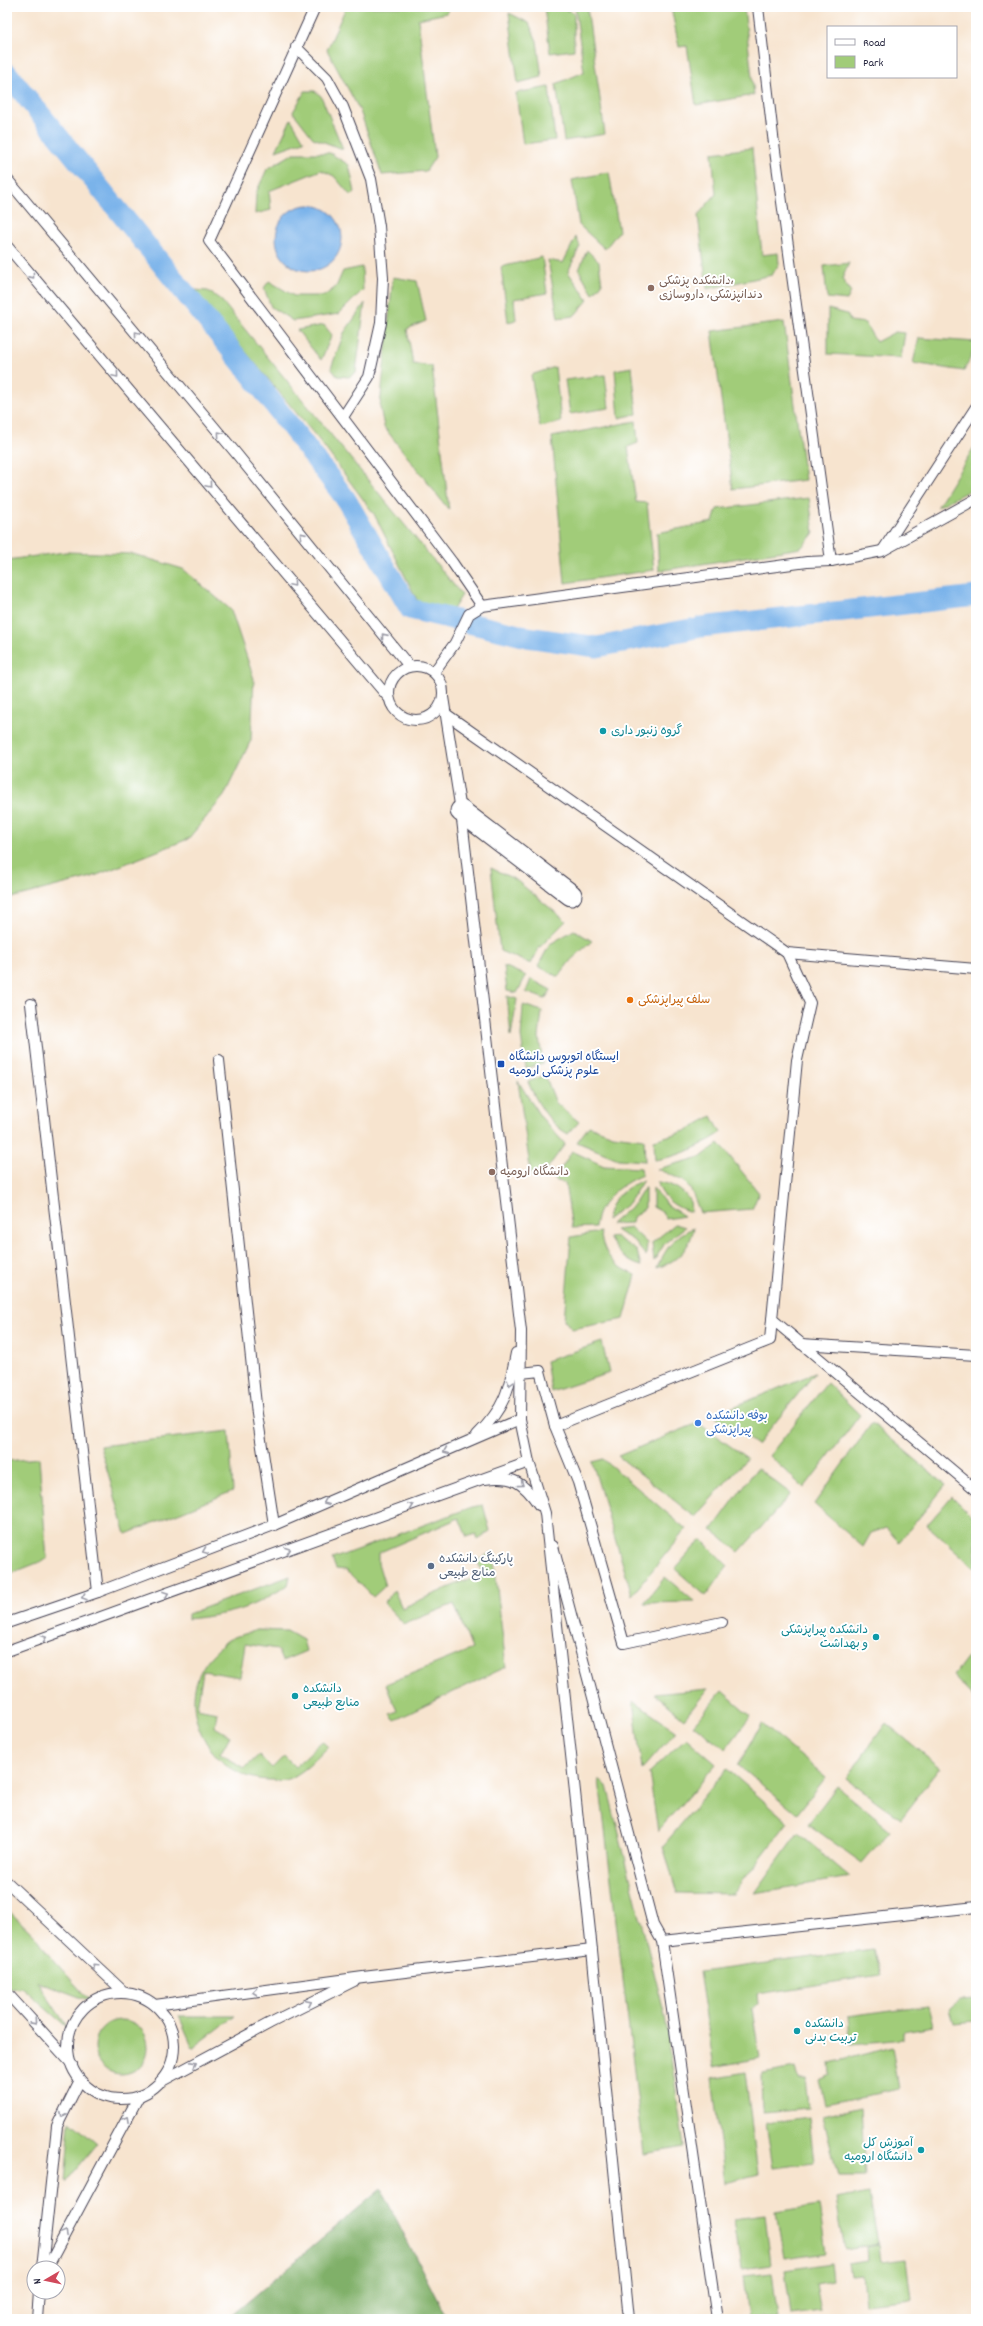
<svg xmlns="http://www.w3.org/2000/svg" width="983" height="2326" viewBox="0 0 983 2326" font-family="Dekko,'Playpen Sans Arabic',sans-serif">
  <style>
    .green { fill: #a1cc79; stroke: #62775a }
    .forest { fill: #80b069; stroke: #516952 }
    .water { fill: #7ab3ea; stroke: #4e6a92 }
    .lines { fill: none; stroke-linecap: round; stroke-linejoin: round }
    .canal { stroke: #7ab3ea; stroke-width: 21 }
    .service-casing { stroke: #423f51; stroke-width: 12 }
    .minor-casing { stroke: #423f51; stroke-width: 23 }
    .service { stroke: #fff; stroke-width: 10 }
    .minor { stroke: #fff; stroke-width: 21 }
    .oneway { stroke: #9c9ca7 }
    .education-dot { fill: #8d6e63; stroke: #fff; stroke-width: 1.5 }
    .culture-dot { fill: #0f9aa8; stroke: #fff; stroke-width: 1.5 }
    .food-dot { fill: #e8710a; stroke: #fff; stroke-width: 1.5 }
    .transit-dot { fill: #1a4fb4; stroke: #fff; stroke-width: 1.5 }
    .shop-dot { fill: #3f7fe0; stroke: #fff; stroke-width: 1.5 }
    .service-dot { fill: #5c6f8a; stroke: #fff; stroke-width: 1.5 }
    .labels { text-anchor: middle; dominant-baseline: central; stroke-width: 4; stroke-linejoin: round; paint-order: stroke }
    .education-label { font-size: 12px; fill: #785e54; stroke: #fff; text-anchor: start }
    .culture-label { font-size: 12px; fill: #0d838f; stroke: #fff; text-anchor: start }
    .food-label { font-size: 12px; fill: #c56008; stroke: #fff; text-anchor: start }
    .transit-label { font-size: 12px; fill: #164399; stroke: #fff; text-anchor: start }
    .shop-label { font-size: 12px; fill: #366cbe; stroke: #fff; text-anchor: start }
    .service-label { font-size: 12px; fill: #4e5e75; stroke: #fff; text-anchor: start }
  </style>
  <rect width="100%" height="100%" fill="#fff"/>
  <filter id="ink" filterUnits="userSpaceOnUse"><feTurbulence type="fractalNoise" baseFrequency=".025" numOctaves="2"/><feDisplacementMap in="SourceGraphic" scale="8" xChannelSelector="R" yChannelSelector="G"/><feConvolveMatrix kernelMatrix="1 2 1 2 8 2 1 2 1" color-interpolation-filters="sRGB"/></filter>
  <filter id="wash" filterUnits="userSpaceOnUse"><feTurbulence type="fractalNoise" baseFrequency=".012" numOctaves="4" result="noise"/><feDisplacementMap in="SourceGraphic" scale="16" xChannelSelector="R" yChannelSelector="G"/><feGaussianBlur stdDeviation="0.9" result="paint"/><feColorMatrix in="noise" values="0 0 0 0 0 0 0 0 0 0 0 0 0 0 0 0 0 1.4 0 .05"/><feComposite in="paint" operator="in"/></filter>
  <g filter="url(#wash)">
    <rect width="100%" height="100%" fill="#f7e4cf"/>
    <g class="green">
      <path d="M346,7h102l-1,6 -29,6 17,138 -9,14 -44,4 -22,-64 -33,-61z"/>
      <path d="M544,7h19l11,7v36l-24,3z"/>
      <path d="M575,7h12l18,127 -41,7 -8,-57 28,-12z"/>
      <path d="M671,7h73l10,88 -58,10 -9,-59 -8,1z"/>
      <path d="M509,13l20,10 8,18 5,36 -24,6z"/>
      <path d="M549,87l6,53 -32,4 -7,-51z"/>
      <path d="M305,91h10l6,5 22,53 -30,-11 -20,-26z"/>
      <path d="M291,119l13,22 -28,10z"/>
      <path d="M752,148l10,107 16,-2 1,11 -7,11 -65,14 -9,-74 18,-21 -4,-41z"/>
      <path d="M294,153h36l19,12 6,27 -4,4 -17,-20 -13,-6 -52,21 2,19 -16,4 1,-21 11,-24z"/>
      <path d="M609,172l10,59 -14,18 -26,-24 -7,-45z"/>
      <path d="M576,237l4,9 -12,26 20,28 -14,16 -16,2 -10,-58 15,3z"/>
      <path d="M587,250l12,12 3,22 -9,10 -14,-24z"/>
      <path d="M542,257l5,36 -33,6 2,21 -8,2 -7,-55z"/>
      <path d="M849,263l-7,16 9,13 -4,8 -20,-2 -3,-32z"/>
      <path d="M362,267l1,23 -24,24 -46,7 -22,-14 -7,-19 5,-7 25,15h30l12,-9 7,-16z"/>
      <path d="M393,277l24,4 9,40 -19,8 6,35 19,2 17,144 -65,-83 -4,-20z"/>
      <path d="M194,290l14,1 13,9 241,295 -12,19 -16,2 -15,-12 -45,-90 -55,-74z"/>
      <path d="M365,303l-9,69 -7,5 -12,-1 -6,-8 13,-35z"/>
      <path d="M828,309l19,5 3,7 15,2 11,19 19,-10 10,1 -4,25 -73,-4z"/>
      <path d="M784,322l21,158 -72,9 -21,-158z"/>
      <path d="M324,325l8,10 -11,25 -24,-30z"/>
      <path d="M919,338l57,4v4l-12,25 -51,-8z"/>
      <path d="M555,367l6,55 -21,5 -9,-52z"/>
      <path d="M632,367l5,47 -18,4 -4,-48z"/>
      <path d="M605,375l4,33 -39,6 -5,-34z"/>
      <path d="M636,421l2,22 -10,4 8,55 11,1 7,67 -89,13 -13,-146z"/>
      <path d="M976,444v43l-39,20z"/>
      <path d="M809,498l5,35 -13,15 -142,23 -2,-38 56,-11 4,-13z"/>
      <path d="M65,552l68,2 50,15 48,41 23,69 -3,61 -27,56 -36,43 -96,38 -85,22v-339z"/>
      <path d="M491,868l25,12 50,41 -27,27 -8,16 -31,-13z"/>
      <path d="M574,930l18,11 -21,19 -13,17 -20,-11 12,-22z"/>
      <path d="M504,966l22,10 -9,17 -10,-2z"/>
      <path d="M531,979l20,11 -6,9 -19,-7z"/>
      <path d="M507,996l10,3 -6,37z"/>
      <path d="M523,1005l19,6 -3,26 4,27 -17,4 -5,-31z"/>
      <path d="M545,1075l11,28 23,19 -11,12c-19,-10 -32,-33 -40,-52z"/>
      <path d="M518,1081l22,35 25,28 -24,33 -10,-2z"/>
      <path d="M712,1116l9,17c-22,14 -40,23 -66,27l-1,-20 31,-9z"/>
      <path d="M589,1126l24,9 31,4 1,22 -27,-2 -41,-17z"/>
      <path d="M719,1143l40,50 -7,16 -52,4c-12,-33 -11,-30 -43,-44l44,-12z"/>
      <path d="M572,1151l32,15 37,2 1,7c-23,10 -44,26 -47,52l-23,1 -7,-45 -11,-3z"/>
      <path d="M643,1180l-14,23 -22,17c2,-21 18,-32 36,-40z"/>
      <path d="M657,1182c11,0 28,8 33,20 1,2 0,7 1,10 -17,-5 -29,-14 -34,-30z"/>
      <path d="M645,1187v21l-12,9 -1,6 -21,1 24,-21z"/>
      <path d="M653,1188l13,16 18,12 -18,3 -4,-7 -9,-5z"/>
      <path d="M675,1224l10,3 -20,16 -11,18 -2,-18z"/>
      <path d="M631,1228l16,15 -1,13 -13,-16 -18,-10z"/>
      <path d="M694,1228c-5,21 -16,33 -37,40 8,-18 18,-34 37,-40z"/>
      <path d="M600,1232c5,25 13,33 36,43l-12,44 -52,10 -8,-9 7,-83z"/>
      <path d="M616,1237l21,14 4,15c-16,-5 -23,-14 -32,-28z"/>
      <path d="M602,1342l7,31 -58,19 -5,-31z"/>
      <path d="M815,1373l-58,72 -43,-30z"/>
      <path d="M827,1383l33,32 -56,73 -35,-32z"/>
      <path d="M698,1423l49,35 -52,59 -77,-61z"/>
      <path d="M872,1423l74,62 -47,57 -13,-14 -15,5 -8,14 -49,-43z"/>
      <path d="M229,1431l4,60 -107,43 -26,-88z"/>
      <path d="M39,1458l8,101 -40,16v-114z"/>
      <path d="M603,1459l83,70 -54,66 -40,-133z"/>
      <path d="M757,1468l34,26 -52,58 -27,-22z"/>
      <path d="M952,1496l24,24v49l-49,-44z"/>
      <path d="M483,1505l7,26 -12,8 -2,-5 -9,3 -8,-19 -81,35v10l7,23 -12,11 -27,-27 -10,-1 -4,-10 140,-52z"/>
      <path d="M701,1539l27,27 -22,30 -31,-27z"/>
      <path d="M493,1552l13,115 -111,53 -5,-6 7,-3 -11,-27 86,-35 -18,-45 -50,20 -20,-21 10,-13 8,18 80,-35 -5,-13z"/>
      <path d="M290,1576l-2,9c-37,24 -56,29 -100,34v-5z"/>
      <path d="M665,1577l30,25 -51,1z"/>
      <path d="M257,1630l30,1 16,9 3,11 -24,10 -5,-12 -32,-5 -5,33 -37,-6 -6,37 20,4 -2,15 15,9 -10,18 25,14 14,-13 13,13 12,-12 11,11 27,-26 6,6c-12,12 -26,28 -43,33 -5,1 -11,0 -15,0 -61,0 -102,-80 -57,-126 5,-4 10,-11 15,-14 9,-5 20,-7 29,-10z"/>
      <path d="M976,1646v54l-23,-24z"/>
      <path d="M708,1689l-24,30 -30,-25z"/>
      <path d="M722,1691l29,25 -25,33 -33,-24z"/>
      <path d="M633,1701l43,30 -34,38z"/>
      <path d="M886,1723l54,44 -39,52 -55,-40z"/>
      <path d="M762,1724l64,53 -29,37 -59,-49z"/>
      <path d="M686,1738l30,26 -58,67 -9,-58z"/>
      <path d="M727,1769l61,53 -55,72 -56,-1 -14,-47z"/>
      <path d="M599,1780l8,6 58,230 19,131 -40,7z"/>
      <path d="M837,1786l53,44 -28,33 -54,-39z"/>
      <path d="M798,1833l52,44 -95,16z"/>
      <path d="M7,1909l32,31 9,14 42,47 -53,-20 31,47 -46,-40 -15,1z"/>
      <path d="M873,1949l7,26 -122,19 1,10 -7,6 8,48 -46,9 -15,-95z"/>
      <path d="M976,1999v22l-22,2 -4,-14 10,-9z"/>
      <path d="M928,2006l5,20 -29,5v8l-53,5 -3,-27z"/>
      <path d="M179,2016h56l-42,32z"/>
      <circle cx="121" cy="2047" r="27"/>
      <path d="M892,2047l7,42 -74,15 -6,-25 12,-5 -1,-11z"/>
      <path d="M795,2068l3,11h7l3,29 -45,4 -1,-38z"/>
      <path d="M745,2072l13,103 -33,8 -13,-105z"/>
      <path d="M861,2107l4,70h-27l-15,-61z"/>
      <path d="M809,2117l5,46 -41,5 -7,-45z"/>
      <path d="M70,2121l27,23 -32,39z"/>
      <path d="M869,2193l9,51 -33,6 -9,-51z"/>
      <path d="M819,2205l7,48 -42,6 -8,-47z"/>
      <path d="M765,2215l6,50 -30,4 -7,-50z"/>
      <path d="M878,2245l2,17 27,-3 5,40 -47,5 -3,-29 -12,1 -2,-13 20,-3 -1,-13z"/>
      <path d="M831,2263l2,17 -17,3 5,28 -30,4 -6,-45z"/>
      <path d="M772,2273l6,45 -29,1 -5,-43z"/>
    </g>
    <path class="forest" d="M381,2189l66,130h-220z"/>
    <circle class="water" cx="309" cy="238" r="33"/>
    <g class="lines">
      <g class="canal">
        <path d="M7,73l246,304 92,121 65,111 117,28 70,10 94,-18"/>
        <path d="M701,627l275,-31"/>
      </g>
    </g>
  </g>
  <g filter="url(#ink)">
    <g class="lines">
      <defs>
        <g id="service">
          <path d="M315,7l-106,234 243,321 30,44"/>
          <path d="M758,7l15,129 58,425"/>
          <path d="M296,47l31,31 16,29 28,72 8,47 4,52 -2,45 -12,54 -26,40"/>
          <path d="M7,179l228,273 174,214"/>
          <path d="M7,246l381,451"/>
          <path d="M883,550l93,-143"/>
          <circle cx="416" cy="693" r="27"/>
          <path d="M434,672l21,-29 14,-29 13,-8 325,-44 24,-1 51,-10 94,-52"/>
          <path d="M443,697l18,114 60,520 -1,88 9,43 16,51 47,437"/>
          <path d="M446,714l341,239 23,50 -13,57 -27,280 -215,86"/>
          <path d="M787,953l189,16"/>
          <path d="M31,1004l67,588"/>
          <path d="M219,1060l38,354 17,111"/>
          <path d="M772,1319l204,171"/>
          <path d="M801,1344l175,11"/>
          <path d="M521,1373l19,-2 15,55 23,56 46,161 98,-21"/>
          <path d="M477,1435c28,-27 32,-45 39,-82"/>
          <path d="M485,1479c28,-4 38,3 54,26"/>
          <path d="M553,1546l100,379 9,16 55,378"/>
          <path d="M7,1623l91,-31 176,-67 246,-106"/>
          <path d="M7,1651l522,-189"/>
          <path d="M7,1882l117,110"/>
          <path d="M662,1941l314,-34"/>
          <path d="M7,1993l65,71"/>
          <circle cx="121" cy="2046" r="53"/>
          <path d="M155,2005l208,-28 229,-27 37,369"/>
          <path d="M162,2081l108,-58 84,-42"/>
          <path d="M42,2268l15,-142 23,-46"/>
          <path d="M47,2268l92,-172"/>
          <path d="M37,2319l2,-27"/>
        </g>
        <path id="minor" d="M461,811l110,84"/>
      </defs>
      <use href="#service" class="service-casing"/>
      <use href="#minor" class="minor-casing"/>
      <use href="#service" class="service"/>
      <use href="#minor" class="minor"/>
    </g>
    <defs><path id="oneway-chevron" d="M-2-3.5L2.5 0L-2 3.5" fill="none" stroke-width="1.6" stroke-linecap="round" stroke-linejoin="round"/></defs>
    <g class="oneway">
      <use href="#oneway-chevron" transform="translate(32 276) rotate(50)"/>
      <use href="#oneway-chevron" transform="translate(137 334) rotate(-130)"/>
      <use href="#oneway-chevron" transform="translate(116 375) rotate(50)"/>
      <use href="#oneway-chevron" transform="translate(220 434) rotate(-130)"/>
      <use href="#oneway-chevron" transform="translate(209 485) rotate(50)"/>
      <use href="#oneway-chevron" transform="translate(302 535) rotate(-129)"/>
      <use href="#oneway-chevron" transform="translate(293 584) rotate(50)"/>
      <use href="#oneway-chevron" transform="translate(384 636) rotate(-129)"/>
      <use href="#oneway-chevron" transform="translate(510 1383) rotate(106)"/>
      <use href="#oneway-chevron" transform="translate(446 1451) rotate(157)"/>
      <use href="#oneway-chevron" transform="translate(521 1484) rotate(36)"/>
      <use href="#oneway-chevron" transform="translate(326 1502) rotate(157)"/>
      <use href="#oneway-chevron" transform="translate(411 1506) rotate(-20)"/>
      <use href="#oneway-chevron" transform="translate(288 1550) rotate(-20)"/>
      <use href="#oneway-chevron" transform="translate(205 1551) rotate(159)"/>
      <use href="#oneway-chevron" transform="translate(166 1594) rotate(-20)"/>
      <use href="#oneway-chevron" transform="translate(84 1597) rotate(161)"/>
      <use href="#oneway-chevron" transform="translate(44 1638) rotate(-20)"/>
      <use href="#oneway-chevron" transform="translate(95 1966) rotate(-137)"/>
      <use href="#oneway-chevron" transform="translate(255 1992) rotate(173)"/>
      <use href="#oneway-chevron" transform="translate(309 2003) rotate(-26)"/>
      <use href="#oneway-chevron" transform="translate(34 2022) rotate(48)"/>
      <use href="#oneway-chevron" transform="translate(194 2064) rotate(-28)"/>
      <use href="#oneway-chevron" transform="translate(63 2115) rotate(117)"/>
      <use href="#oneway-chevron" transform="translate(126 2119) rotate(-61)"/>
      <use href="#oneway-chevron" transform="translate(65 2233) rotate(-62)"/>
    </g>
  </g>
  <g class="education-dot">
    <circle cx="651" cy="288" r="4"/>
    <circle cx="492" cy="1172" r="4"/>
  </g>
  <g class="culture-dot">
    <circle cx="603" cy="731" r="4"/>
    <circle cx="876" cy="1637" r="4"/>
    <circle cx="295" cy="1696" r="4"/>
    <circle cx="797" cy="2031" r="4"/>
    <circle cx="921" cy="2150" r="4"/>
  </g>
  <circle class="food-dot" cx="630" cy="1000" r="4"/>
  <rect class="transit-dot" x="497" y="1060" width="8" height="8" rx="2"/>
  <circle class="shop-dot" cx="698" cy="1423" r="4"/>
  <circle class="service-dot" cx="431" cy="1566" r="4"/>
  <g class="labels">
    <g class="education-label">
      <text x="659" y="281">دانشکده پزشکی،<tspan x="659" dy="14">دندانپزشکی، داروسازی</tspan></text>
      <text x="500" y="1172">دانشگاه ارومیه</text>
    </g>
    <g class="culture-label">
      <text x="611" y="731">گروه زنبور داری</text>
      <text x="868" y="1630" text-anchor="end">دانشکده پیراپزشکی<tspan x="868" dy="14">و بهداشت</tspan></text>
      <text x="303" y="1689">دانشکده<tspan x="303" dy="14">منابع طبیعی</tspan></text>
      <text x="805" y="2024">دانشکده<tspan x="805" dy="14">تربیت بدنی</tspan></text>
      <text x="913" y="2143" text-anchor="end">آموزش کل<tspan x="913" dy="14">دانشگاه ارومیه</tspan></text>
    </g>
    <g class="food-label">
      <text x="638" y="1000">سلف پیراپزشکی</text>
    </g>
    <g class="transit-label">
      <text x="509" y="1057">ایستگاه اتوبوس دانشگاه<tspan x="509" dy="14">علوم پزشکی ارومیه</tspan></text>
    </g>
    <g class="shop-label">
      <text x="706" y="1416">بوفه دانشکده<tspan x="706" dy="14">پیراپزشکی</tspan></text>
    </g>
    <g class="service-label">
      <text x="439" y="1559">پارکینگ دانشکده<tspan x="439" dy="14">منابع طبیعی</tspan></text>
    </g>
  </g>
  <rect width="983" height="2326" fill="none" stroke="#fff" stroke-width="24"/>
  <rect x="827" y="26" width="130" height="52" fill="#ffffff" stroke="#a7a7b1"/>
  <rect x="835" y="39" width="20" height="6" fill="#ffffff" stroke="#a7a7b1"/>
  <text x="863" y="46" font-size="12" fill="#22223b">Road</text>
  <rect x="835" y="56" width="20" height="12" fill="#a1cc79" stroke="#a7a7b1"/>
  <text x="863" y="66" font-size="12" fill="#22223b">Park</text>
  <g transform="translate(46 2280) rotate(261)"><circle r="19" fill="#ffffff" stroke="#a7a7b1"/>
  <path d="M0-3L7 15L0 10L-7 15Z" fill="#d1495b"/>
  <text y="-6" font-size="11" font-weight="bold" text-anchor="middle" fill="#22223b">N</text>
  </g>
</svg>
